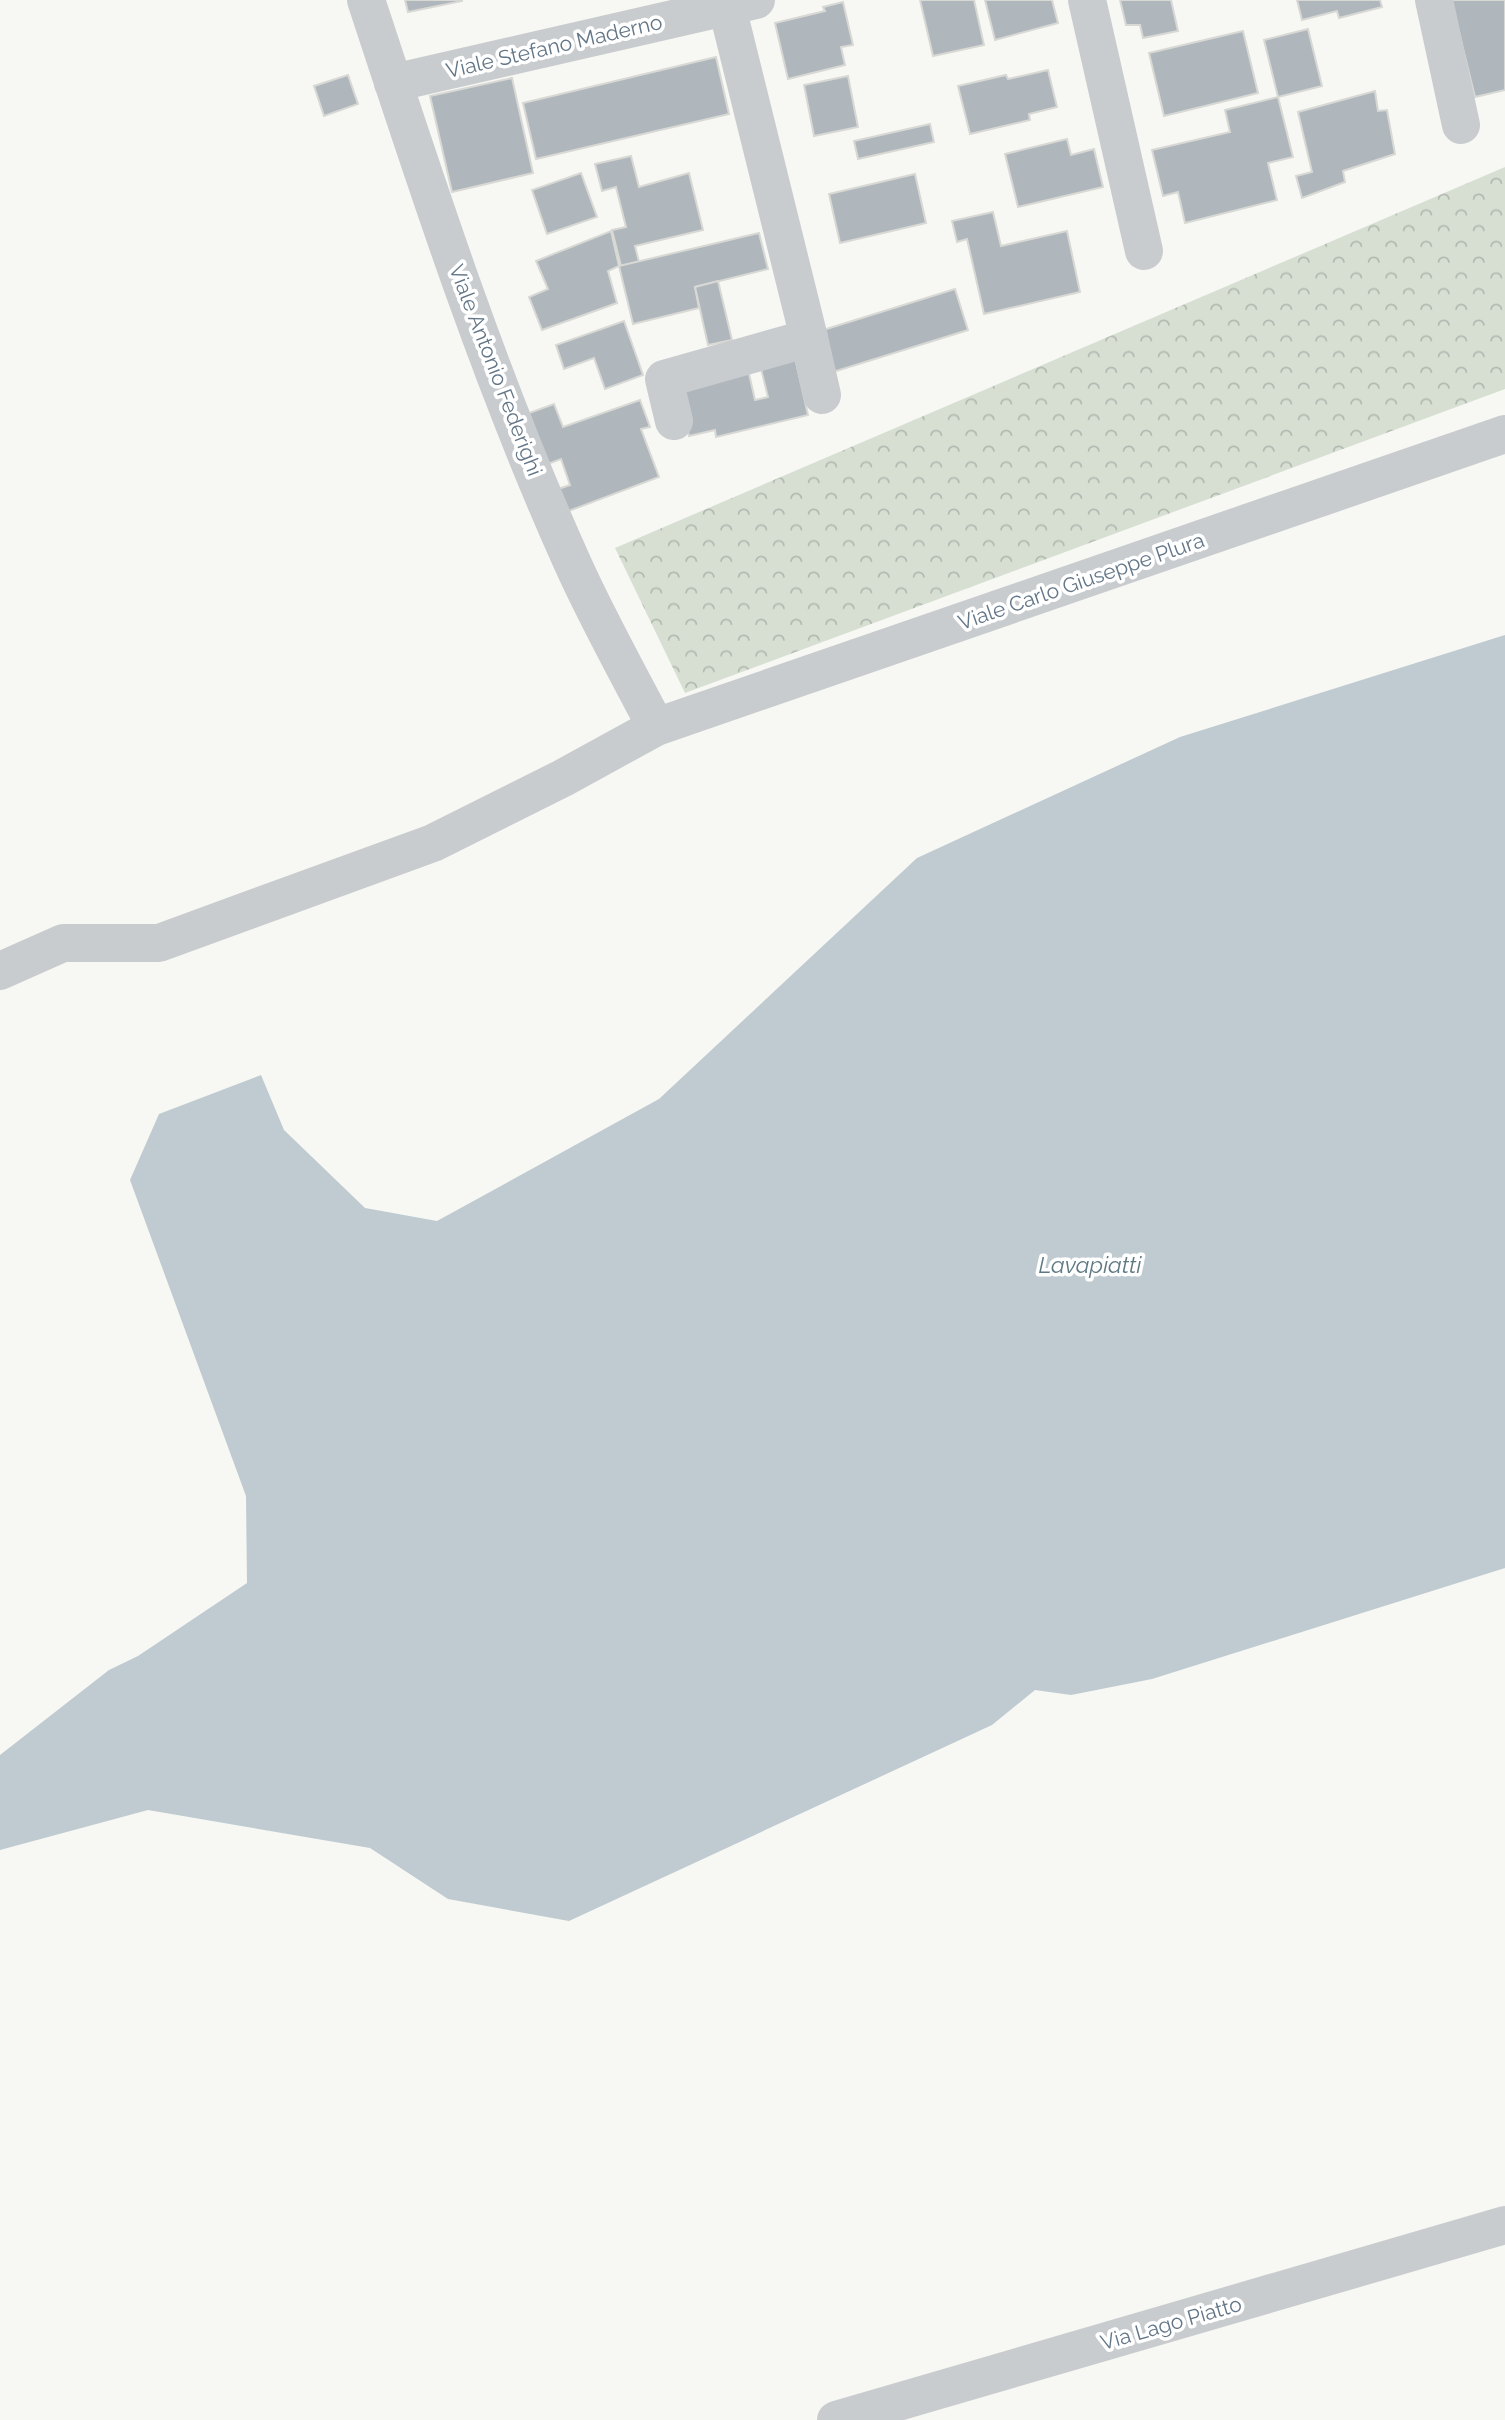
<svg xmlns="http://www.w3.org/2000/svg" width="1505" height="2420" viewBox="0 0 1505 2420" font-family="Raleway,sans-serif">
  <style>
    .park { fill: url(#park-crowns) }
    .water { fill: #bfcbd0 }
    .building { fill: #afb7bd; stroke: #d8d8d5; stroke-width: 2 }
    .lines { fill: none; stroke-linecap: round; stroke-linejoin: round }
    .minor { stroke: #c9cccf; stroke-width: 38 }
    .labels { text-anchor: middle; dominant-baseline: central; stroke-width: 7; stroke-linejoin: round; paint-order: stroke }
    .street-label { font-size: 21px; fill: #637687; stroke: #fff }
    .water-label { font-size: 23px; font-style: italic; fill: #5f7983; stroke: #fff }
  </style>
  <defs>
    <pattern id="park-crowns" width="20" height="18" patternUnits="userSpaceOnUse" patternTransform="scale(1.75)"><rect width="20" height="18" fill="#d7dfd3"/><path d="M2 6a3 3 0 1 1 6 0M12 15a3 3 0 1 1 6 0" fill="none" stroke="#b2b9b1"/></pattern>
  </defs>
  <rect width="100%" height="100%" fill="#f7f7f3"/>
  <path class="park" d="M1505,167v222l-820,304 -70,-145z"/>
  <path class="water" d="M1505,635v933l-353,111 -81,16 -36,-5 -43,35 -423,196 -121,-22 -78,-51 -222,-38 -148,40v-95l109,-85 29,-14 109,-73 -1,-87 -116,-316 29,-66 102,-39 23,55 81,78 72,13 222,-122 258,-241 263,-121z"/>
  <g class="building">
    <path d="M405,0h57v1l-54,11z"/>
    <path d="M920,0h54l10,45 -51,11z"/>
    <path d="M985,0h67l6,23 -63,17z"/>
    <path d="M1120,0h51l7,31 -35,7 -3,-13h-14z"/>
    <path d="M1297,0h83l2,7 -43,11 -2,-7 -35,9z"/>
    <path d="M1451,0h54v90l-30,7z"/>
    <path d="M843,2l10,43 -12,2 4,18 -57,14 -13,-56 50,-12 -2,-4z"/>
    <path d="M1308,29l14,57 -44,11 -14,-57z"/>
    <path d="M1243,31l15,62 -94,23 -15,-63z"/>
    <path d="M716,57l13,57 -193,45 -13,-56z"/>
    <path d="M1048,70l9,37 -28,7 1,6 -60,14 -12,-48 48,-11 2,4z"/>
    <path d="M348,75l10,29 -34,12 -10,-30z"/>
    <path d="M848,76l10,51 -44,9 -10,-51z"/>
    <path d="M512,78l21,95 -81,19 -22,-96z"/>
    <path d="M1375,91l3,20 9,-1 8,44 -52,17 2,11 -43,16 -6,-22 16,-4 -14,-60z"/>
    <path d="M1278,97l15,60 -25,6 9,37 -92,23 -7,-31 -15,4 -11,-46 78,-18 -5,-22z"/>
    <path d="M930,124l4,18 -76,17 -4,-18z"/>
    <path d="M1067,139l4,16 23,-6 9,38 -85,20 -13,-53z"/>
    <path d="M631,156l8,31 50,-14 14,57 -68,16 4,16 -18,4 -9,-36 14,-3 -10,-40 -14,4 -7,-27z"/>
    <path d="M581,173l16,44 -50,17 -15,-44z"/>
    <path d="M915,174l11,49 -86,20 -11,-49z"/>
    <path d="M993,212l8,34 66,-15 13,61 -96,22 -17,-75 -10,3 -5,-21z"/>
    <path d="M611,231l8,35 -11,5 9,32 -75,27 -13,-33 19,-8 -12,-28z"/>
    <path d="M759,233l9,36 -73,18 4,21 -66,16 -14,-58z"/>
    <path d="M718,281l14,59 -24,5 -13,-58z"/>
    <path d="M955,289l13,41 -135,42 -13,-41z"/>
    <path d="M624,321l19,54 -38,14 -11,-31 -30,11 -8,-24z"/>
    <path d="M794,353l14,62 -92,22 -1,-7 -26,6 -13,-54 71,-17 8,35 13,-3 -9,-36z"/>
    <path d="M640,400l10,27 -9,2 18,48 -93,35 -8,-23 12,-4 -9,-26 -13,5 -19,-51 25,-9 9,23z"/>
  </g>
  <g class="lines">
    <g class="minor">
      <path d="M366,0c62,189 124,380 206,562 25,56 56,111 84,165"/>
      <path d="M1087,0l57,251"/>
      <path d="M1434,0l27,125"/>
      <path d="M727,7l82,331 13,57"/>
      <path d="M393,83l363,-83"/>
      <path d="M674,421l-10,-42 145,-41"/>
      <path d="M0,971l63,-28h96l274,-100 130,-65 93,-51 849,-293"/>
      <path d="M836,2420l669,-195"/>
    </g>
  </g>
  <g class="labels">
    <g class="street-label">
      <text transform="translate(554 46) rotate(-13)">Viale Stefano Maderno</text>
      <text transform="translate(496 370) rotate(69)">Viale Antonio Federighi</text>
      <text transform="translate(1081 581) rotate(-19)">Viale Carlo Giuseppe Plura</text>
      <text transform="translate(1171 2323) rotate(-16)">Via Lago Piatto</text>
    </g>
    <g class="water-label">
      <text x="1090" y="1264">Lavapiatti</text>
    </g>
  </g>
</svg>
